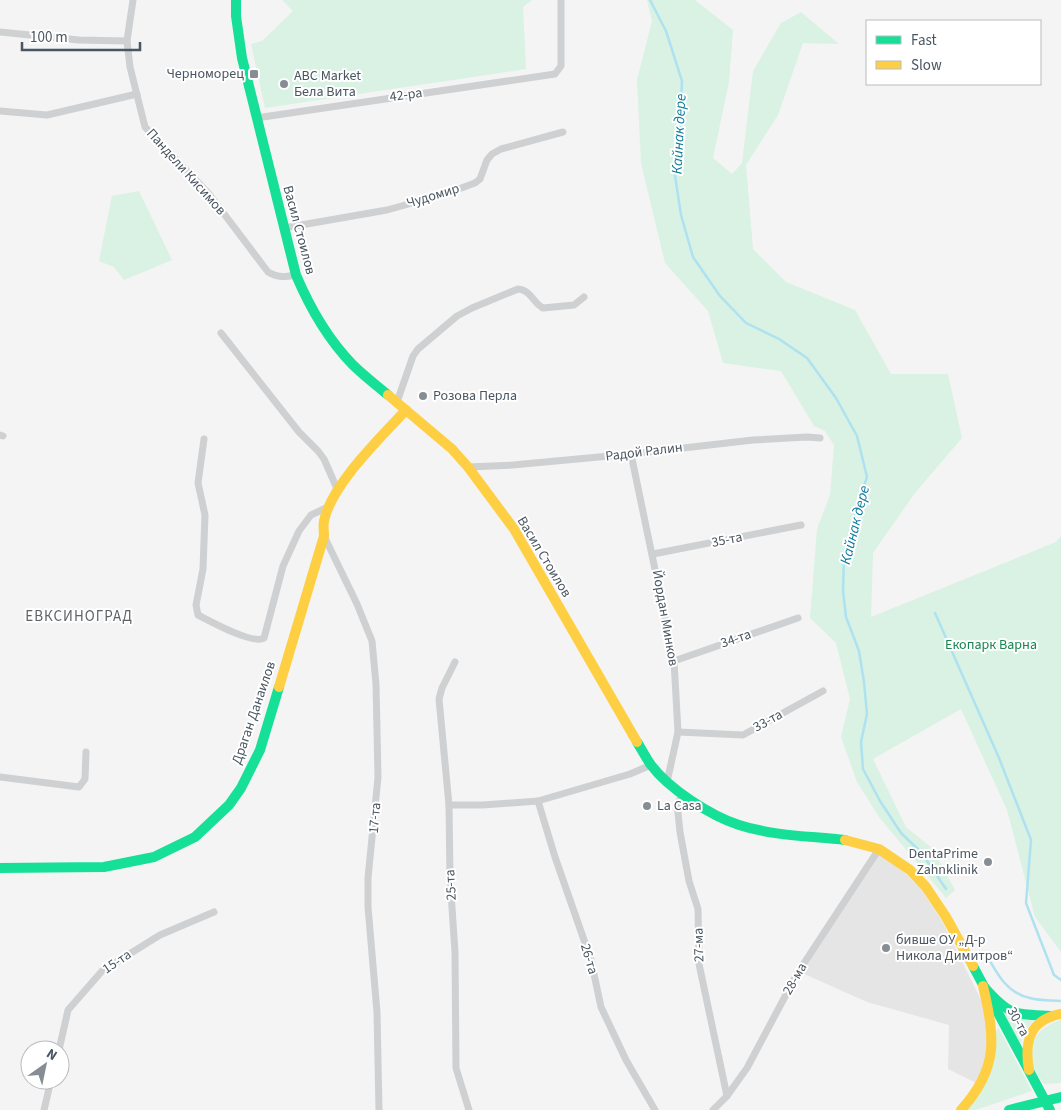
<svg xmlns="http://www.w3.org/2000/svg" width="1061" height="1110" viewBox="0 0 1061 1110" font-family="'Source Sans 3',sans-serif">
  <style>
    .education { fill: #e6e5e6 }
    .green { fill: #d9f2e3 }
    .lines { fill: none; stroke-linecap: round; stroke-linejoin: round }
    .stream { stroke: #aee2f0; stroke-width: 2.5 }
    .street { stroke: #ced0d2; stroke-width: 7 }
    .fast { stroke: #16e098; stroke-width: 10 }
    .slow { stroke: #ffcf43; stroke-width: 10 }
    .poi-dot { fill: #868d94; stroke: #fff; stroke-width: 2 }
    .labels { text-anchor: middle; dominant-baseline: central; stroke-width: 4; stroke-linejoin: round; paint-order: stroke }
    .poi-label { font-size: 14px; fill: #4a5661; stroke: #fff; text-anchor: start }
    .street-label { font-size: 14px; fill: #4a5661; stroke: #fff }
    .park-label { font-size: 14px; fill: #17864f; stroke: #fff }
    .water-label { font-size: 15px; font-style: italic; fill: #0c7c9b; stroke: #fff }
    .neighbourhood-label { font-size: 15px; letter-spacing: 1px; fill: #5f6368; stroke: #fff }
  </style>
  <rect width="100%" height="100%" fill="#f4f4f4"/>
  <path class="education" d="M880,853l26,21 16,16 21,33 38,77 6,24v27l-9,33 -30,-15 1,-44 -82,-23 -65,-29z"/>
  <g class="green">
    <path d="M282,0h250l-9,7 3,62 -261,39 -14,-64 11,-3 31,-30z"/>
    <path d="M647,0h48l38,30 -4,52 -16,76 19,16 10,-11 11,-92 28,-48 20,-11 38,32 -36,-1 -25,72 -32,50 7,84 33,33 69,28 36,64h57l14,64 -47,55 -42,60 -2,64 185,-75 5,-6v416l-26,-35 -28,-107 -46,-101 -88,50 33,68 26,21 23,42 -9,8 -67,-81 -22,-35 -16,-45 9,-38 -14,-56 -26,-25 7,-89 13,-34 4,-50 -9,-14 -11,-5 -33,-55 -58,-8 -15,-52 -43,-48 -24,-100 -4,-83 15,-59z"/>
    <path d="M139,191l33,69 -48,20 -10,-13 -15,-6 13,-65z"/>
    <path d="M1005,1014l28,7 -8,11 -4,11 -3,-1z"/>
    <path d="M1061,1020v63l-17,1c-4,-6 -10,-13 -12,-20 -7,-22 10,-39 29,-44z"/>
    <path d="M998,1027l34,64 -57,19h-9z"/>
  </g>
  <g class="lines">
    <g class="stream">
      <path d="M650,0l16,31 16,50 -2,45 -6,43 7,46 12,42 27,39 26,27 33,16 28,19 29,40 21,38 10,41 -11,33 -12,45 -1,36 3,26 13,34 5,31 3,32 -6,28 2,27 17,32 21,32 20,19 25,37"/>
      <path d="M935,613l64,145 32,82 -5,63 28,72 7,5"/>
      <path d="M985,952c11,20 21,41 45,46 10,3 21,2 31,3"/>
    </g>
    <g class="street">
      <path d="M133,0l-6,41 3,26 15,60 64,67 59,78c10,6 17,5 28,3"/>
      <path d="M0,32l79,8 48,1"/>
      <path d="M0,111l47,4 90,-21"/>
      <path d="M256,118l299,-44 6,-8v-66"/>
      <path d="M284,228l103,-18 58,-16 30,-11 5,-4 7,-19 5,-6 9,-5 62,-17"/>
      <path d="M221,333l78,99 19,19 6,8 14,32"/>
      <path d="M397,402l16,-46 5,-7 39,-33 15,-8 46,-19c13,1 15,14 25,19l31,-3 10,-8"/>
      <path d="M0,435l3,1"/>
      <path d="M204,439l-6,44 7,32 -2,54 -7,36 2,10c12,6 55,30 66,23l19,-72 16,-35 12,-16 17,-8"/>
      <path d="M631,454l43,207 4,71 -11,50"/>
      <path d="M468,467l45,-2 118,-11 122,-14 54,-3 13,1"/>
      <path d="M324,536l33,68 15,37 4,43 2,93 -10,101v29l9,105 2,98"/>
      <path d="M653,554l148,-29"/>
      <path d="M674,661l124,-43"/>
      <path d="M455,662l-13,26 -3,11 10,106 1,73 5,74 1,116 13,42"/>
      <path d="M678,732l65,3 80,-44"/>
      <path d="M0,777l79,10 6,-8 1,-27"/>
      <path d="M683,795l-6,9 3,28 9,49 9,28 1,55 28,132"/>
      <path d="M538,801l17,56 36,103 10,47 25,53 29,50"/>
      <path d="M449,805h34l55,-4 92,-27 21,-9"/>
      <path d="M59,1050l9,-40 34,-39 58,-36 54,-23"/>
      <path d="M44,1110l7,-30"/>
      <path d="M713,1110l14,-14 20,-28 50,-94 82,-125"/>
    </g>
    <g class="fast">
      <path d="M236,0v16l6,42 54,217c14,33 31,63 56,89 11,11 24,21 36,31"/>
      <path d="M637,742c5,8 9,16 14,23 18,24 60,51 88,60 34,11 72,11 106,15"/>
      <path d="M0,868l104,-1 50,-10 41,-20 34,-32 12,-17 19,-38 19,-63"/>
      <path d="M973,966l77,144"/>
      <path d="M985,988c25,28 29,26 65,28"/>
      <path d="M1009,1110l52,-13"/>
    </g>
    <g class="slow">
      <path d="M388,395l64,54 16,18 46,62 123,213"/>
      <path d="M279,687l45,-151c0,-5 -1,-10 0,-15 7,-36 57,-84 82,-111"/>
      <path d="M845,840l34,9 31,21 16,17 20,30 27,49"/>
      <path d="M1029,1070c-5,-28 0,-50 32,-56"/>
      <path d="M961,1110c38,-42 34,-72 22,-124"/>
    </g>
  </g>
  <g class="poi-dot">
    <rect x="249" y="69" width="10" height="10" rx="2.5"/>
    <circle cx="284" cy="84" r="5"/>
    <circle cx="423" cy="396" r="5"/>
    <circle cx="647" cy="806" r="5"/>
    <circle cx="988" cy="862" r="5"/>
    <circle cx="886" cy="948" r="5"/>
  </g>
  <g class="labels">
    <g class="poi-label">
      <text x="244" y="74" text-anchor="end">Черноморец</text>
      <text x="294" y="76">ABC Market<tspan x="294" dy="16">Бела Вита</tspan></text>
      <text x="433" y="396">Розова Перла</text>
      <text x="657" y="806">La Casa</text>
      <text x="978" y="854" text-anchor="end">DentaPrime<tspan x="978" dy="16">Zahnklinik</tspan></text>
      <text x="896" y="940">бивше ОУ „Д-р<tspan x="896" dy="16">Никола Димитров“</tspan></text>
    </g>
    <g class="street-label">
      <text transform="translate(406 95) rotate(-8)">42-ра</text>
      <text transform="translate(186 172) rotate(48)">Пандели Кисимов</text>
      <text transform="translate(433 196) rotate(-17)">Чудомир</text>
      <text transform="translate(299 230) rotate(75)">Васил Стоилов</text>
      <text transform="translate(644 452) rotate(-7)">Радой Ралин</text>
      <text transform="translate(727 540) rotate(-11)">35-та</text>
      <text transform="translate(544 557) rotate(59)">Васил Стоилов</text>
      <text transform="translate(665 618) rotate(80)">Йордан Минков</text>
      <text transform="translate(736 639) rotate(-19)">34-та</text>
      <text transform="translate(254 713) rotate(-71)">Драган Данаилов</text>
      <text transform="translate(768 721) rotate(-29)">33-та</text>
      <text transform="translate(375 818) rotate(-85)">17-та</text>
      <text transform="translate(451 885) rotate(-93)">25-та</text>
      <text transform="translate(699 945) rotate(-92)">27-ма</text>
      <text transform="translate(589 959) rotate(74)">26-та</text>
      <text transform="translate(117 962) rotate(-34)">15-та</text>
      <text transform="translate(795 979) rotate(-60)">28-ма</text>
      <text transform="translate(1018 1022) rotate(61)">30-та</text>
    </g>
    <g class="park-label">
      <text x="991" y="645">Екопарк Варна</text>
    </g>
    <g class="water-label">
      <text transform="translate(679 134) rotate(-87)">Кайнак дере</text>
      <text transform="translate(855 525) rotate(-76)">Кайнак дере</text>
    </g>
    <g class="neighbourhood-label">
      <text x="79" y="616">ЕВКСИНОГРАД</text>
    </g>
  </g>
  <rect x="866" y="20" width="175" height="65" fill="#ffffff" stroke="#b7bbc0"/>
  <rect x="876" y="36" width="25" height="8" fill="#16e098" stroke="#b7bbc0"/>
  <text x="911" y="45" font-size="15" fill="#4a5661">Fast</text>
  <rect x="876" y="61" width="25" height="8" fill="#ffcf43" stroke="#b7bbc0"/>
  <text x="911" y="70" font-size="15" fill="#4a5661">Slow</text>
  <g transform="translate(45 1065) rotate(33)"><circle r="24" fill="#ffffff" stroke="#b7bbc0"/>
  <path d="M0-4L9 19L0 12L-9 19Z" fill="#868d94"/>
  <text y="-8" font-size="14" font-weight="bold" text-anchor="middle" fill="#4a5661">N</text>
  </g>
  <path d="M22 42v8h118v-8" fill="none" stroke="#4a5661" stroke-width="2.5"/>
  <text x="30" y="42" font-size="15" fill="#4a5661" stroke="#ffffff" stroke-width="4" paint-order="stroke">100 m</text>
</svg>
